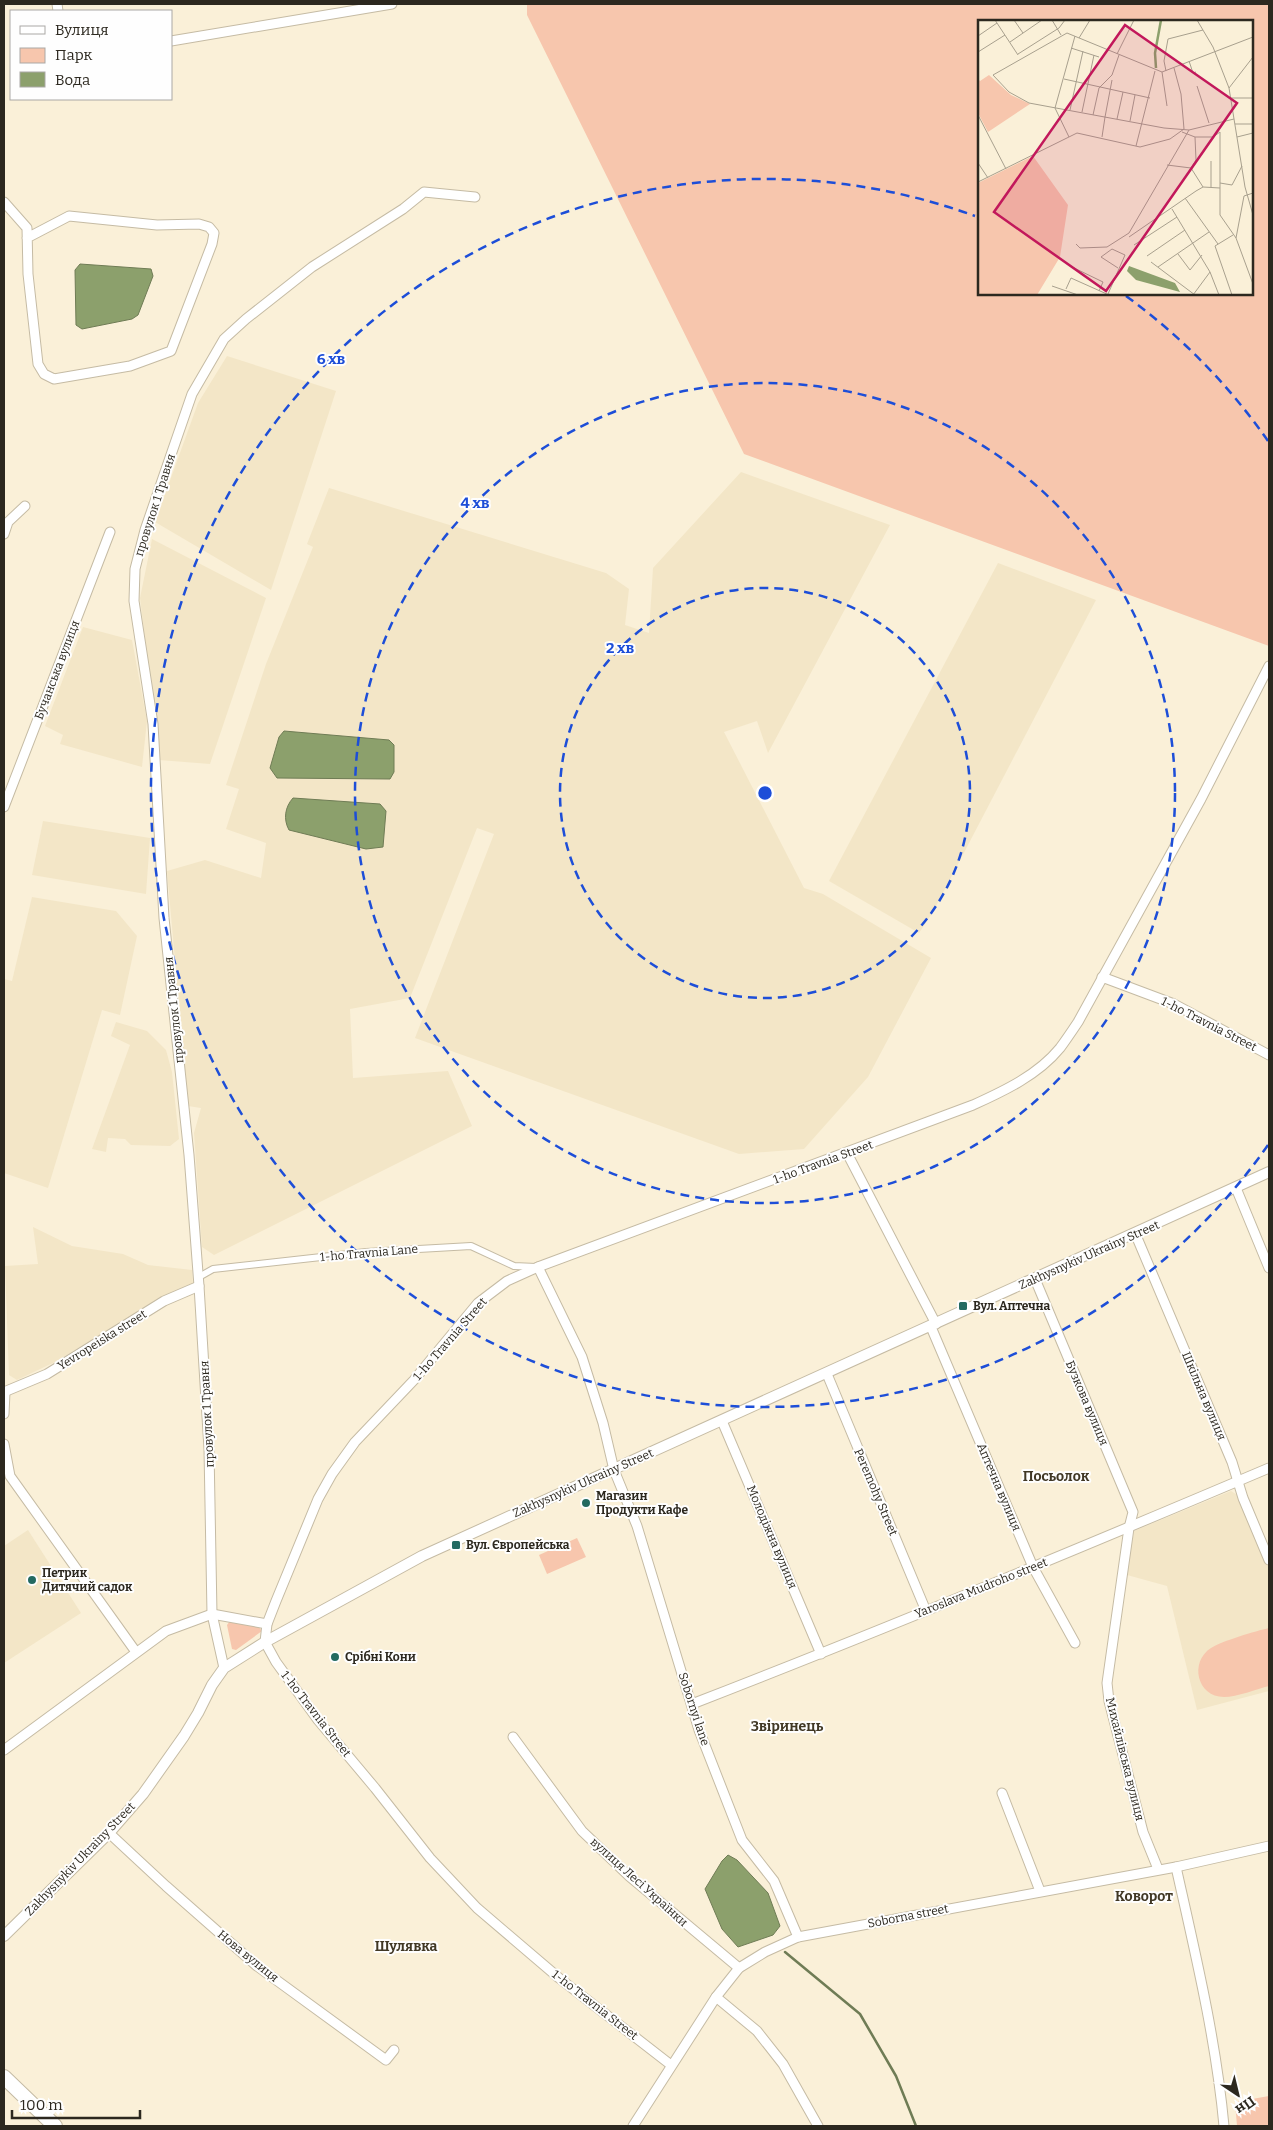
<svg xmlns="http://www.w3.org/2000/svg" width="1273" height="2130" viewBox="0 0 1273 2130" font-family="Bitter,serif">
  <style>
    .built { fill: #f3e6c7 }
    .green { fill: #f7c6ad; fill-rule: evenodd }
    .water { fill: #8ca06c; stroke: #6f7c55 }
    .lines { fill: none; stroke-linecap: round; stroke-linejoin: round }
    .stream { stroke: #6f7c55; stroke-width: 2.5 }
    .pedestrian-casing { stroke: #c5bba4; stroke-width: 8 }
    .minor-casing { stroke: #c5bba4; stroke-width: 11 }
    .tertiary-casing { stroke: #c5bba4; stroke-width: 12 }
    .primary-casing { stroke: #c5bba4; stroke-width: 16 }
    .pedestrian { stroke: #fff; stroke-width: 6 }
    .minor { stroke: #fff; stroke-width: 9 }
    .tertiary { stroke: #fff; stroke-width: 10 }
    .primary { stroke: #fff; stroke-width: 14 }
    .ring { fill: none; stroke: #1d4ed8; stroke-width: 2.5; stroke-dasharray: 9 6 }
    .poi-dot { fill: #236a61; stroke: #fefefe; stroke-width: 2 }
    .labels { text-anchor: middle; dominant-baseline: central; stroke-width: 4; stroke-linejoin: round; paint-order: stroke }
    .street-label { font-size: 12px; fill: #2c281f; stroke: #fefefe }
    .poi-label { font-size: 12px; font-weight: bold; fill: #2c281f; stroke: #fefefe; text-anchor: start }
    .neighbourhood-label { font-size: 14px; font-weight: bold; fill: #413825; stroke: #fefefe }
    .inset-river { fill: none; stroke: #8ca06c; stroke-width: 2.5 }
    .inset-road { fill: none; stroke: #a8a08e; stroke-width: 1 }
    .view { fill: #c2185b; fill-opacity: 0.15; stroke: #c2185b; stroke-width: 2.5 }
    .inset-edge { fill: none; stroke: #2c281f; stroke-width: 2.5 }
    .centre { fill: #1d4ed8; stroke: #fefefe; stroke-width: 2.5 }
    .ring-label { font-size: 15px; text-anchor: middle; font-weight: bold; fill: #1d4ed8; stroke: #fefefe; stroke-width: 4; stroke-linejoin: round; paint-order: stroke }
  </style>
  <rect width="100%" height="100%" fill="#faf0d8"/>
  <g class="built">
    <path d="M227,356l109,35 -65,199 -116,-68 43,-119z"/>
    <path d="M741,472l149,53 -122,228 -11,-32 -33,11 80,156 19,6 108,64 -63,119 -64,72 -65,5 -324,-116 79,-204 -17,-6 -67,170 -60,11 3,69 95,-7 24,55 -258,129 -12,-8 -8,-114 7,-25 -13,-2 -21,-235 38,-11 56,18 5,-35 -40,-14 13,-40 -13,-4 40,-121 47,-117 -6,-3 22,-56 277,85 23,16 -4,36 24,8 4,-65z"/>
    <path d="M152,539l114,59 -56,166 -51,-4 -19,-162z"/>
    <path d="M998,563l98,37 -163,312 -14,21 -90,-52z"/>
    <path d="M83,627l49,13 15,81 -5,46 -82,-23 3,-9 -18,-9z"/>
    <path d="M43,821l107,17 -4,56 -114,-19z"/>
    <path d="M32,897l84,14 21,25 -17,79 -18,-5 -54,178 -44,-15v-194l8,2z"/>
    <path d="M116,1022l31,9 19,19 6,22 7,67 -9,7 -39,-1 -6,-6 -17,-1 -2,14 -14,-3 38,-104 -19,-9z"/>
    <path d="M33,1227l39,19 51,8 25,11 44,5 1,14 -31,13 -107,65 -38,18 -8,-5 -4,-109 33,-2z"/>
    <path d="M1231,1491l8,5 30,71v124l-72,19 -30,-124 -40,-11 7,-44z"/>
    <path d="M28,1530l53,83 -77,50v-117z"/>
  </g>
  <g class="green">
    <path d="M527,4h742v642l-525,-192 -217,-439zM979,21h273v273h-273z"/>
    <path d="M577,1538l9,19 -39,17 -8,-19z"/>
    <path d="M230,1621l28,5 4,5 -26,19 -4,-1 -5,-24z"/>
    <path d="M1269,1628v58c-12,3 -32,11 -45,11 -27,0 -35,-35 -13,-49 11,-7 45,-17 58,-20z"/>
    <path d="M1269,2096v30h-32l-2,-24z"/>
  </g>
  <g class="water">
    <path d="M80,264l71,5 2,7 -15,39 -6,4 -50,10 -6,-4 -1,-55z"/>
    <path d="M284,731l105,9 5,5v27l-4,7 -113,-1 -7,-10 9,-31z"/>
    <path d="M293,798l87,6 6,7 -3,36 -17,2 -77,-19c-6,-11 -4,-23 4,-32z"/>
    <path d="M728,1855l9,5 31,33 12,33 -7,9 -35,12 -16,-18 -17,-40 17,-28z"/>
  </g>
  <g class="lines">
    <path class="stream" d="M785,1952l75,62 36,62 20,50"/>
    <defs>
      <path id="pedestrian" d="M199,1277l14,-8 153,-17 105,-6 43,20 22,1"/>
      <g id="minor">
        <path d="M57,4l1,7"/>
        <path d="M171,41l221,-37"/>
        <path d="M4,202l23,26 1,46 10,90 6,10 10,5 76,-13 41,-15 41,-107 2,-11 -5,-6 -10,-3 -42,1 -88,-9 -42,22"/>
        <path d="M4,534l4,-12 17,-16"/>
        <path d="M4,807l106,-275"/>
        <path d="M1102,977l72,27 95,51"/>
        <path d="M847,1153l89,171"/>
        <path d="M1236,1188l33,80"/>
        <path d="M1135,1233l97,229 11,36 26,62"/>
        <path d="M538,1267l44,90 21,66 11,47 23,56 62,204 43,110 32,41 24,56"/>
        <path d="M1035,1279l98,233 -4,16 -22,155 2,18 34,131 15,37"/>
        <path d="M931,1327l102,240 42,76"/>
        <path d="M827,1374l99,237"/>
        <path d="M4,1392l43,-18 117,-73 35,-15"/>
        <path d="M4,1414l1,-22"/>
        <path d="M722,1421l99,233"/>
        <path d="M4,1444l6,32 126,176"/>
        <path d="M224,1668l-12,-54 -3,-165 -10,-163 -10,-131 -25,-237 -11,-194 -19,-123 1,-32 10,-39 47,-136 32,-55 22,-20 66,-52 91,-58 21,-17 51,5"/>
        <path d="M692,1704c194,-75 386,-155 577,-236"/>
        <path d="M513,1737l69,94 47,45 110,92"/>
        <path d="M4,1750l162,-119 46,-17 55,10"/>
        <path d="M1002,1793l38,98"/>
        <path d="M109,1833l57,53 91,80 129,94 8,-10"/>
        <path d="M1176,1867c19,85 40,172 48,259"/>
        <path d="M716,1997l41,34 26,33 35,62"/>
        <path d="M671,2065l-112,-87 -82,-70 -47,-50 -55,-70 -57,-68 -42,-58 -11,-20 2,-18 9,-23 42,-102 14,-25 23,-32 59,-62 64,-77 29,-22 31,-14 435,-162c31,-14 65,-30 87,-57 6,-8 12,-17 18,-26l123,-223 68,-133"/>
        <path d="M633,2126l83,-129 23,-29 26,-16 33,-15 378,-70 93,-21"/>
      </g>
      <path id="tertiary" d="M4,1936l105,-103 34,-39 41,-58 14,-23 14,-28 12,-17 41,-26 157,-86 847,-384"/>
      <path id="primary" d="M4,2077l51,49"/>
    </defs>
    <use href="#pedestrian" class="pedestrian-casing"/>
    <use href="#minor" class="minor-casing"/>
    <use href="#tertiary" class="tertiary-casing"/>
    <use href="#primary" class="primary-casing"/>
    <use href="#pedestrian" class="pedestrian"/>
    <use href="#minor" class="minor"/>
    <use href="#tertiary" class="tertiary"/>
    <use href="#primary" class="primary"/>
  </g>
  <g class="ring">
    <circle cx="765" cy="793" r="205"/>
    <circle cx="765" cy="793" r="410"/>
    <path d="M1268 1145A614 614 0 1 1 975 216M1126 296A614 614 0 0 1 1268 441"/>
  </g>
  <g class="poi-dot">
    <rect x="958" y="1301" width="10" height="10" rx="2.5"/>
    <circle cx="586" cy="1503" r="5"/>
    <rect x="451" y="1540" width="10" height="10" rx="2.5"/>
    <circle cx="32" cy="1580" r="5"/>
    <circle cx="335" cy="1657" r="5"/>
  </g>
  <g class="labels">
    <g class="street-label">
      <text transform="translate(155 505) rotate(-72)">провулок 1 Травня</text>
      <text transform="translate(57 670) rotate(-69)">Бучанська вулиця</text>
      <text transform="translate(174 1010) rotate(-96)">провулок 1 Травня</text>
      <text transform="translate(1209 1024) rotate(27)">1-ho Travnia Street</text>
      <text transform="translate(823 1162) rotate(-20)">1-ho Travnia Street</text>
      <text transform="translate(369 1253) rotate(-5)">1-ho Travnia Lane</text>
      <text transform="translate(1089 1255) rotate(-24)">Zakhysnykiv Ukrainy Street</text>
      <text transform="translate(450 1339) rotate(-49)">1-ho Travnia Street</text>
      <text transform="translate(102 1340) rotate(-32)">Yevropeiska street</text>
      <text transform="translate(1204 1396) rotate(67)">Шкільна вулиця</text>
      <text transform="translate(1087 1403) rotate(67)">Бузкова вулиця</text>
      <text transform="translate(207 1414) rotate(-93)">провулок 1 Травня</text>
      <text transform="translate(583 1483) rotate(-24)">Zakhysnykiv Ukrainy Street</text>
      <text transform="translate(999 1487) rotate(67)">Аптечна вулиця</text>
      <text transform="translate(876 1492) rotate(67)">Peremohy Street</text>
      <text transform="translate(772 1537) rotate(67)">Молодіжна вулиця</text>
      <text transform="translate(981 1588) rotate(-22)">Yaroslava Mudroho street</text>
      <text transform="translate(694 1709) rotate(72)">Sobornyi lane</text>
      <text transform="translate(316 1714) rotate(52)">1-ho Travnia Street</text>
      <text transform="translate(1125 1759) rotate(76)">Михайлівська вулиця</text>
      <text transform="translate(80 1859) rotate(-46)">Zakhysnykiv Ukrainy Street</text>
      <text transform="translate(639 1882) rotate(42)">вулиця Лесі Українки</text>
      <text transform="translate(908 1916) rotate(-11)">Soborna street</text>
      <text transform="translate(248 1956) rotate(39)">Нова вулиця</text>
      <text transform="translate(595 2005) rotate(38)">1-ho Travnia Street</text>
    </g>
    <g class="poi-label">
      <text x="973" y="1306">Вул. Аптечна</text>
      <text x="596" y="1496">Магазин<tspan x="596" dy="14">Продукти Кафе</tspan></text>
      <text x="466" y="1545">Вул. Європейська</text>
      <text x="42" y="1573">Петрик<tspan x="42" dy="14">Дитячий садок</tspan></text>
      <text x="345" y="1657">Срібні Кони</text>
    </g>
    <g class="neighbourhood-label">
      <text x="1056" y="1476">Посьолок</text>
      <text x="787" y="1726">Звіринець</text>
      <text x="1144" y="1896">Коворот</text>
      <text x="406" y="1946">Шулявка</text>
    </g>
  </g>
  <g transform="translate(978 20)">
    <rect width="275" height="275" fill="#faf0d8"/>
    <path d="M11,55l22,20 19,9 -42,28 -10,-19v-34l2,2zM55,136l35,49 -8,52 -23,38h-59v-112z" fill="#f7c6ad"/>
    <path d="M151,246l46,17 5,9 -44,-12 -9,-9z" fill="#8ca06c"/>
    <path class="inset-river" d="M178,48l-1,-15 6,-33"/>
    <path class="inset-road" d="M17,0l23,35M36,0l9,13M74,0l9,15M219,0l16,27 16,41 16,99 8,28M0,16l19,-13M101,18l11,-18M32,22l32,-22M93,28l28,9M0,32l27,-17M40,34l41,-26 6,-8M139,34l17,-34M211,41l4,12 3,-1M188,51l-2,-10 4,-22 35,-9M184,52l5,34M86,59l86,19M219,66l12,37M251,68l24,-31M253,78h22M92,90l13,-59M104,92l12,-57M0,95l28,54M115,95l6,-27 13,-13 7,-20M127,97l7,-37M139,99l6,-27M256,99l-45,11 -25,-2 -135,-25 -20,-11 -16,-17 74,-42 95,39 91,-35M152,101l5,-26M257,104h18M204,112l13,5h18l7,-5v83l16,23 17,46M91,117l-14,-29 20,-72M124,117l3,-20M259,117l16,-4M158,126l19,-75M0,143l10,15M189,145l24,3 12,19M213,148l5,-8 -1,-23M0,162l99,-49 63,14 30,-8 14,-10 -3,-35 -7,-26M242,163l12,2 10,-19M233,167v-26M207,178l33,46M194,189l38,63 -17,23M151,217l67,-46 7,-4 17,1M258,218l8,-42 9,-3M98,224l4,4 27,-1 22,-14 60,-103M156,225l43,-28M200,234l12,16 12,-15M169,236l38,-26M173,242l44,33M92,246l33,16 -4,9M180,247l51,-35M232,252l9,23M74,266l26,9M88,269l5,-11 38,17M130,274l17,-39 -13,-6 -11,8 17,11M254,275l-17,-49 18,-11"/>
    <path class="view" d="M147,5l112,78 -131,188 -112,-79z"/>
    <rect width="275" height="275" class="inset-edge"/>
  </g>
  <circle cx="765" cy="793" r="8" class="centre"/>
  <g class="ring-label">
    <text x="331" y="364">6 хв</text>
    <text x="475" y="508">4 хв</text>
    <text x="620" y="653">2 хв</text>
  </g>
  <rect width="1273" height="2130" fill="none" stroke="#2c281f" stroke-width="10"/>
  <rect x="10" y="10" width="162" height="90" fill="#fefefe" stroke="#aaa8a5"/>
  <rect x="20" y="26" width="25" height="8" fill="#ffffff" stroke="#aaa8a5"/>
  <text x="55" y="35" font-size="15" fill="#2c281f">Вулиця</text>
  <rect x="20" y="48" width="25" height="15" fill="#f7c6ad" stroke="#aaa8a5"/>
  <text x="55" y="60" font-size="15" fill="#2c281f">Парк</text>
  <rect x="20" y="72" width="25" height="15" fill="#8ca06c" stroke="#aaa8a5"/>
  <text x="55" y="85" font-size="15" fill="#2c281f">Вода</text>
  <g transform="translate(1238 2095) rotate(145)" stroke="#fefefe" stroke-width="4" paint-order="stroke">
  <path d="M0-4L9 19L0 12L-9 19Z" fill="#2c281f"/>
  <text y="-8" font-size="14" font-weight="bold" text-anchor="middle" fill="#2c281f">Пн</text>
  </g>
  <path d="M12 2110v8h128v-8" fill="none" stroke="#2c281f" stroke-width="2.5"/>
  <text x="20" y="2110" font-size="15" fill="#2c281f" stroke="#fefefe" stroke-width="4" paint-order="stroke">100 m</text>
</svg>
